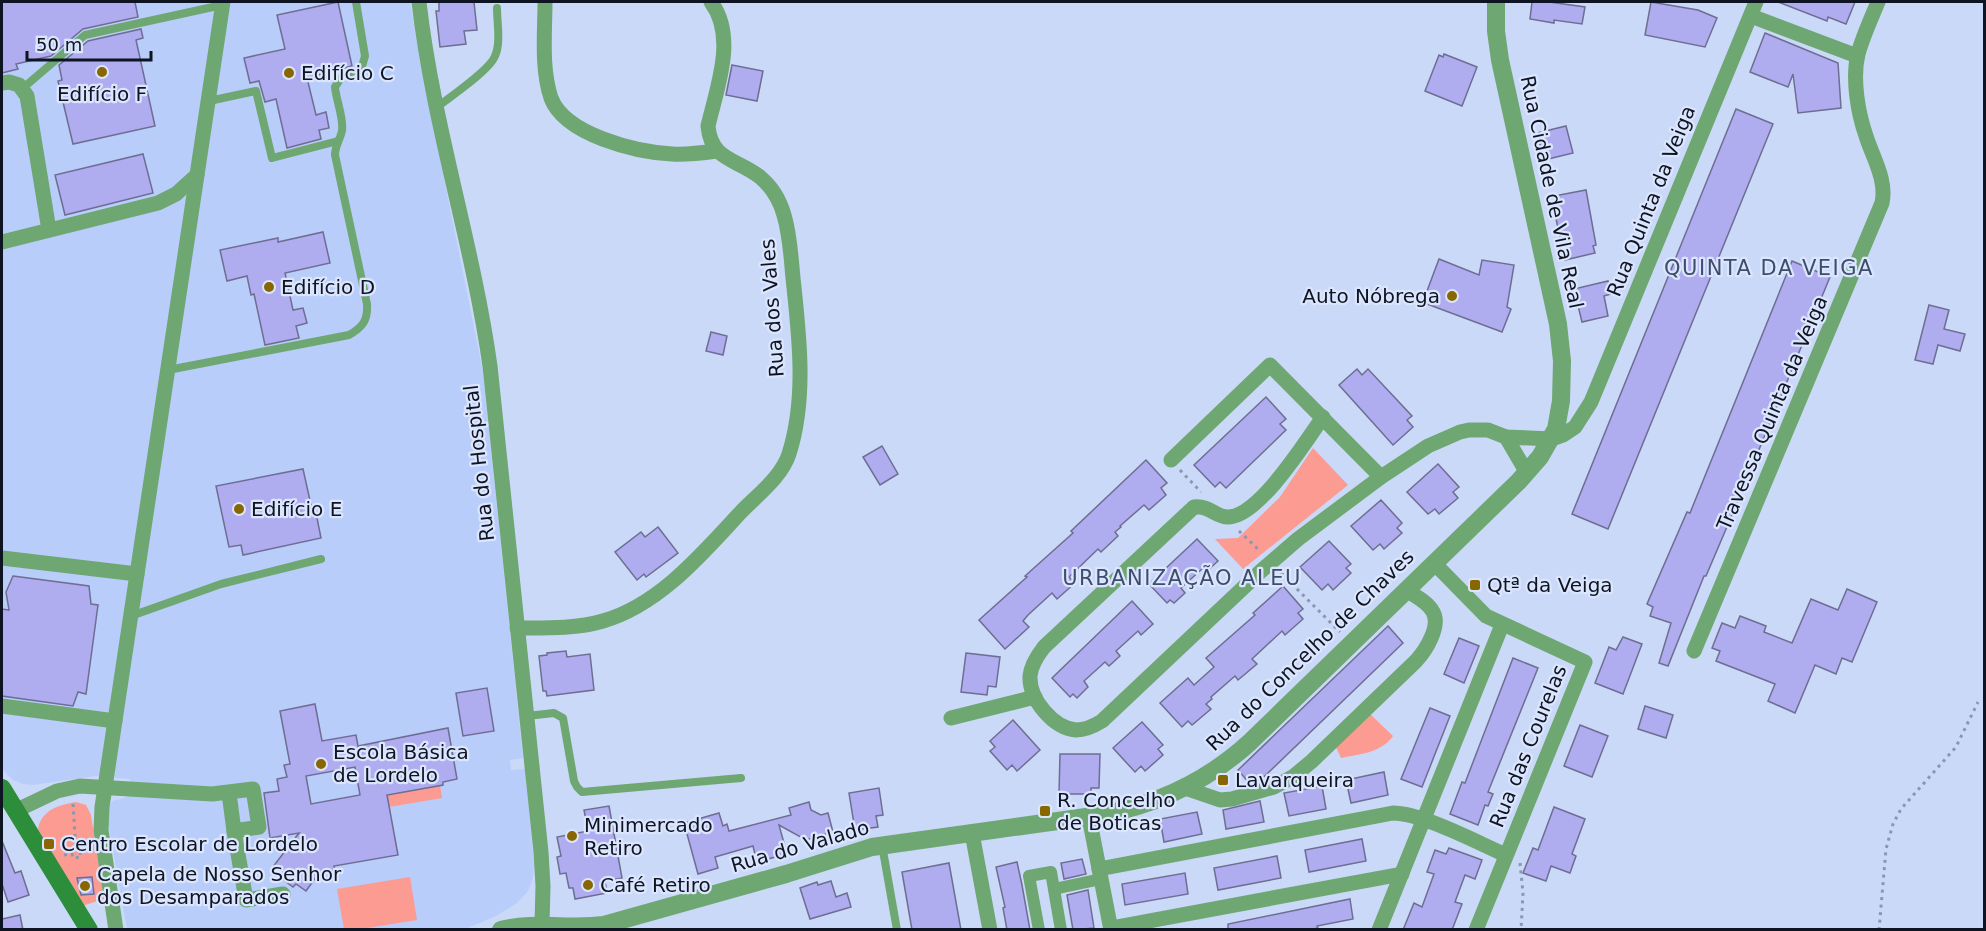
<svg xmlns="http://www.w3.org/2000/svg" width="1986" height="931" viewBox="0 0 1986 931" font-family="'DejaVu Sans',sans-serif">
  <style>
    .built { fill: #b8cdfa }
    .green { fill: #fb9b92 }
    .building { fill: #afacf0; stroke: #6e6d92; stroke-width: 1.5; fill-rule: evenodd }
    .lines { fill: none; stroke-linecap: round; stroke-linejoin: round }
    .path { stroke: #8b97b0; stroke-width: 3; stroke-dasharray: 3 4.5; stroke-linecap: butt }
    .service { stroke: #6ea771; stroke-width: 8 }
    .pedestrian { stroke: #6ea771; stroke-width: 12 }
    .minor { stroke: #6ea771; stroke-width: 15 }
    .tertiary { stroke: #6ea771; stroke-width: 18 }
    .secondary { stroke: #2c8d3b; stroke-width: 18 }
    .poi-dot { fill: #886602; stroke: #dbe6fe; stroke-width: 2 }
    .labels { text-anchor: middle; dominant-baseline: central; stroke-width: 4.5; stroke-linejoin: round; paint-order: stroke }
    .poi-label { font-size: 20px; fill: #0e1421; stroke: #dbe6fe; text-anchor: start }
    .street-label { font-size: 20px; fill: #0e1421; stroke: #dbe6fe }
    .neighbourhood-label { font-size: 21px; letter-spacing: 1.5px; fill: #3f4d6d; stroke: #dbe6fe }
  </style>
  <rect width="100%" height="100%" fill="#cad9f8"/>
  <path class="built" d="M2,2h408l9,52 64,318 40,386 -13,2 1,10 14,-1 9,96 -1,13 -5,13 -11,12 -21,13 -33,14 -336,-1 -20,-112 3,-13 3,-3 14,-4 3,-18 -35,-3 -62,9 -10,-1 -10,-4 -11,-11z"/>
  <g class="green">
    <path d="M1313,448l35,37 -105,84 -28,-30 23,-1 42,-41z"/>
    <path d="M1370,714l23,22c-12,17 -33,18 -52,22l-5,-11z"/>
    <path d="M440,785l2,13 -53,9 -3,-15z"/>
    <path d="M76,802l10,3 5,10 13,84 -22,7 -44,-77c3,-19 21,-24 38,-27z"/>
    <path d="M410,877l7,43 -56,9h-17l-7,-40z"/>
  </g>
  <g class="building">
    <path d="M2,2h133l3,15 -55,12 -32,27 -35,8 2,5 -16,4z"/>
    <path d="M338,2l14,64 -45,12 9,37 10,-3 3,16 -10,2 2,9 -34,9 -11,-49 -11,3 -6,-21 -9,2 -6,-25 41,-9 -8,-34z"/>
    <path d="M439,2h35l3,28 -13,1 2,13 -26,3 -4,-36h3z"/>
    <path d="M1532,2h17l36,5 -3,17 -28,-4v3l-24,-4z"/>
    <path d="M1651,2l47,8 19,8 -12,29 -60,-12z"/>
    <path d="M1778,2h77l-9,22 -18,-7 -1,4z"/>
    <path d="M141,29l2,9 -7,2 19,86 -82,18 -15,-63 4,-1 -3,-15 29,-24z"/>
    <path d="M1765,33l73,30 3,45 -43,5 -5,-39 -5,13 -38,-15z"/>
    <path d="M1444,54l33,13 -15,39 -37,-15 14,-36 4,2z"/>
    <path d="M732,65l31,6 -6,30 -31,-6z"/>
    <path d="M1736,109l37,15 -165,405 -36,-15z"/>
    <path d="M1566,126l7,27 -29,7 -7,-27z"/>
    <path d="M143,154l10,39 -88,22 -10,-40z"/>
    <path d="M1586,190l10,55 -3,1 2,7 -30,7 -12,-55 3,-1 -2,-8z"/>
    <path d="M323,232l7,31 -45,10 8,37 10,-2 4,15 -11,3 3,12 -34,7 -11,-51 -3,1 -4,-19 -20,5 -7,-31 58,-12v4z"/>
    <path d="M1439,259l40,16 3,-15 32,5 -7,42 4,2 -9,23 -75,-28 1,-4 -4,-1z"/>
    <path d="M1792,261l38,16 -95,231 -29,68h-2l-36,90 -9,-3 12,-40 -21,-7 3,-9 -6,-3 40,-92 3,1z"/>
    <path d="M1608,281l3,13 -7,2 4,20 -26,6 -8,-33z"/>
    <path d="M1929,305l20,5 -5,19 21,5 -5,17 -22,-6 -5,19 -18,-4z"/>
    <path d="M711,332l16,4 -4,19 -17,-4z"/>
    <path d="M1357,369l5,6 6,-6 44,47 -5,4 6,7 -20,18 -54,-60z"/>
    <path d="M1266,397l20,22 -6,5 6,6 -60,58 -6,-6 -5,5 -21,-22z"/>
    <path d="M882,446l16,28 -18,11 -17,-28z"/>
    <path d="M1146,460l21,23 -6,5 5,7 -17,15 -5,-5 -24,21 1,1 -6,5 3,4 -17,16 -3,-3 -29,28 6,6 -18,16 -5,-6 -24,22 -5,6 6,6 -24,22 -26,-29 48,-43 -2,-1 48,-43 -2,-2z"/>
    <path d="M1438,464l21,23 -6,5 5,6 -19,16 -4,-5 -7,5 -21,-22z"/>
    <path d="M303,469l10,45 3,-1 5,25 -78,17 -2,-10 -12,2 -13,-61z"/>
    <path d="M1381,500l21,23 -5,5 5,5 -18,16 -4,-5 -7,6 -22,-24z"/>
    <path d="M658,527l20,26 -32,24 -2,-3 -7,6 -22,-28 26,-20 4,5z"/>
    <path d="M1197,539l21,22 -12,11 -3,-4 -22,20 4,5 -11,10 -4,-3 -3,3 -18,-19z"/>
    <path d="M1329,541l22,23 -5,4 5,5 -18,17 -5,-6 -6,6 -22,-23z"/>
    <path d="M13,576l76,10 2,18 7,1 -12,89 -8,-2 -5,14 -71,-10v-87l7,1 -3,-18z"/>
    <path d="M1283,586l20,23 -5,4 5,6 -18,16 -3,-4 -30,28 5,5 -19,16 -3,-4 -24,21 1,2 -6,5 5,5 -19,16 -4,-4 -6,6 -22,-24 28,-25 6,7 20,-18 -8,-9 49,-43 -2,-2z"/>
    <path d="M1847,589l30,13 -25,60 -10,-4 -6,16 -21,-9 -20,48 -27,-12 7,-17 -59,-23 4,-10 -8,-3 10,-25 13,5 5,-12 26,10 -2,6 28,11 19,-44 27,11z"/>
    <path d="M1132,601l21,23 -12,11 -3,-4 -22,20 4,5 -11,10 -4,-4 -21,19 4,6 -11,11 -4,-4 -3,3 -18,-19z"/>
    <path d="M1388,626l15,17 -135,130 -9,8 -9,3 -12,-14z"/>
    <path d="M1623,637l19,7 -19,50 -28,-11 14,-36 7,3z"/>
    <path d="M1459,638l20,8 -15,37 -20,-9z"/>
    <path d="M566,651l1,6 23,-3 4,36 -47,6 -1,-5h-3l-4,-35 8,-1v-2z"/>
    <path d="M966,653l34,4 -4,30 -8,-1 -1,9 -26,-3z"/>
    <path d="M1513,658l25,10 -50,124 5,2 -5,12 -3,-1 -7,20 -28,-11 12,-32 3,1z"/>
    <path d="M487,688l7,43 -31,5 -7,-43z"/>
    <path d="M315,704l7,37 34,-6 2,11 90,-18 9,51 -14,3v3l-56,10 11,60 -64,11 1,4 -16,3 -13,18 -10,-7 -3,3 -12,-9 2,-2 -11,-8 27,-35 -29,5 -6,-45 15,-2 -2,-12 10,-2 -3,-12 6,-1 -10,-53zM355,767l5,28 -49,9 -5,-28z"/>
    <path d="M1645,706l28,9 -7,23 -28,-9z"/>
    <path d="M1430,708l20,8 -28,71 -21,-8z"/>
    <path d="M1013,720l27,30 -23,21 -5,-6 -5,5 -17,-19 5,-4 -5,-6z"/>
    <path d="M1142,722l21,23 -5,4 5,6 -18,16 -4,-5 -6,6 -22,-24z"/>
    <path d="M1580,725l28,11 -16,41 -28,-11z"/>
    <path d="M1060,754h40l-1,34h-8v6h-32z"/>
    <path d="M1384,772l4,23 -37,8 -5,-23z"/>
    <path d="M1322,786l4,23 -37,7 -5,-23z"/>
    <path d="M879,788l4,27 -7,1 2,11 -23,3 -6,-37z"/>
    <path d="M1260,801l4,21 -38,7 -3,-19z"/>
    <path d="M809,802l2,8 10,5 7,-2 5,19 -27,8 -27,-15 8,29 -19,5 -1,-4 -11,3 -3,-12 -38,11 3,11 -20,6 -14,-51 35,-10 4,13 4,-2 2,7 62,-16 -2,-7z"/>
    <path d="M609,806l13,72 -17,3 2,12 -32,6 -2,-11h-4l-3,-15 -6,1 -3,-17 4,-1 -4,-19 31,-6 -4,-21z"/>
    <path d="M1554,807l31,12 -13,35 4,2 -6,17 -19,-7 -5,15 -23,-8 10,-25 5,2z"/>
    <path d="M1197,812l5,22 -38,8 -4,-23z"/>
    <path d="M1362,839l4,22 -57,11 -4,-22z"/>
    <path d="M2,841l13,32 6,-2 8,24 -21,7 -6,-18z"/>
    <path d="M1449,848l33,12 -7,19 -10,-4 -10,27 7,2 -10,26h-49l11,-27 8,4 12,-33 -7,-2 8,-22 11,4z"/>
    <path d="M1277,856l4,22 -63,12 -4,-22z"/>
    <path d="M1082,859l4,15 -22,5 -3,-16z"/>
    <path d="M1017,862l5,23 8,45h-23l-4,-22 2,-1 -9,-40z"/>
    <path d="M949,863l12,67h-49l-10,-58z"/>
    <path d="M1185,873l3,21 -63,11 -3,-21z"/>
    <path d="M92,877l2,17 -13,1 -4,-17z"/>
    <path d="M831,881l5,16 11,-4 4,14 -41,12 -10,-31 17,-6 1,3z"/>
    <path d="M1088,890l6,38 -21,2 -6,-35z"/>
    <path d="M1350,899l3,20 -36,7 1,2 -9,2h-81v-6z"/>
    <path d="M20,915l3,15h-21v-11z"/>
  </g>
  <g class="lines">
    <g class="path">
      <path d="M1180,470l21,22"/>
      <path d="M1239,531l21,20"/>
      <path d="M1281,573l59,59"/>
      <path d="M73,804l3,46"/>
      <path d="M64,855l8,-1 1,4 8,-1 -1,-7h-8v4"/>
      <path d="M1520,863l3,30 -2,37"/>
      <path d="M1879,930l7,-81 7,-25 8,-15 55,-62 22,-45"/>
    </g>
    <g class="service">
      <path d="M23,88l62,-53 137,-30"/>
      <path d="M209,101l47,-10 16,67 66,-17"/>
      <path d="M437,107c13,-10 53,-37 58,-51 6,-13 2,-33 2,-48"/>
      <path d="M168,370l181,-35c14,-8 19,-15 18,-31l-32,-149c0,-9 5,-15 7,-24 2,-13 -6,-31 -7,-44l8,-12 18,-5 4,-14 -9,-54"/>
      <path d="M131,616l90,-32 100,-25"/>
      <path d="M527,716l27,-3 9,5 11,63 3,6 5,5 159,-14"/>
      <path d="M882,845l15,85"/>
    </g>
    <g class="pedestrian">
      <path d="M1054,889l47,-10"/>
      <path d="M1039,930l-10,-54 22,-4 10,58"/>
    </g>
    <g class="minor">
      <path d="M419,2c14,123 54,242 71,364l51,486 2,34 -1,38"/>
      <path d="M545,2c0,30 -4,66 6,96 14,37 85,54 121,56 15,1 30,-1 45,-3"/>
      <path d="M1751,16l106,40"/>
      <path d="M2,83l7,-1 10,3 8,11 22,134"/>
      <path d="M2,242l156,-39 18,-9 21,-19"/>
      <path d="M1323,417c-17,24 -63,98 -94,100 -13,1 -19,-12 -35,-10l-150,140c-7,9 -13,18 -14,29 -1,23 23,52 46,54 10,0 18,-4 26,-9l159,-150 37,-32 83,-62 47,-31 32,-14 9,-2h19l18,7 46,2 11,-4 12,-8 16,-25 165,-400"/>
      <path d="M1506,437l21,36"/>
      <path d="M1171,460l99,-95 111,112"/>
      <path d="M2,558l135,16"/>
      <path d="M1434,563l52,53 99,46 -109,268"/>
      <path d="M517,628c28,0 59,1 86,-7 56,-16 99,-67 137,-108 17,-18 41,-35 49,-59 18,-57 10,-119 4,-176 -2,-21 -3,-43 -9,-63 -4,-14 -12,-28 -24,-38 -22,-18 -49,-16 -52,-51 9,-39 29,-89 3,-124"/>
      <path d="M1694,651l188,-448c5,-23 -9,-45 -16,-67 -8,-23 -14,-57 -8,-82 5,-18 13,-35 20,-52"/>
      <path d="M2,706l113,15"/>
      <path d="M951,718l84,-21"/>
      <path d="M1185,788l35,12 12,-1 42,-12 20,-11 18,-15 104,-100c10,-11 25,-35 17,-49 -5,-10 -18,-16 -27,-22"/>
      <path d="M15,811l42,-20 23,-5 132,8 41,-5 6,38 -25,4 -5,-38"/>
      <path d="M1089,817l22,113"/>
      <path d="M234,831l12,69 37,-6"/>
      <path d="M972,833l18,97"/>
      <path d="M1099,869l294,-56c29,0 85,30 113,42"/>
      <path d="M1111,928l291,-54"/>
      <path d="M116,930l-15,-100 1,-23 121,-805"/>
      <path d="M1379,930l123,-305"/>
    </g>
    <path class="tertiary" d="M501,930c34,-9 68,0 103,-5l182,-51 86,-27 228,-32c56,-10 106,-33 149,-72l270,-262 21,-24 16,-28 5,-28 1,-40 -4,-37 -58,-264 -4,-29v-29"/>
    <path class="secondary" d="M2,788l87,142"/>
  </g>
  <g class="poi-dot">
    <circle cx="102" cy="72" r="6"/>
    <circle cx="289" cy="73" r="6"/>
    <circle cx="269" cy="287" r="6"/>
    <circle cx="1452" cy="296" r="6"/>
    <circle cx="239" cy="509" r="6"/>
    <rect x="1469" y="579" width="12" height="12" rx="3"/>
    <circle cx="321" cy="764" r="6"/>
    <rect x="1217" y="774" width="12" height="12" rx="3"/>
    <rect x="1039" y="805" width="12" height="12" rx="3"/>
    <circle cx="572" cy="836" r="6"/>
    <rect x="43" y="838" width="12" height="12" rx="3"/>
    <circle cx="588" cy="885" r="6"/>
    <circle cx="85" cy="886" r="6"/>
  </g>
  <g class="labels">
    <g class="poi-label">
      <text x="301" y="73">Edifício C</text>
      <text x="102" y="94" text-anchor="middle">Edifício F</text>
      <text x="281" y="287">Edifício D</text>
      <text x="1440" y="296" text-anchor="end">Auto Nóbrega</text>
      <text x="251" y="509">Edifício E</text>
      <text x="1487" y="585">Qtª da Veiga</text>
      <text x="333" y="752">Escola Básica<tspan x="333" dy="23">de Lordelo</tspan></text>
      <text x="1235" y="780">Lavarqueira</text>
      <text x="1057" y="800">R. Concelho<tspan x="1057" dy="23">de Boticas</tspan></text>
      <text x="584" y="825">Minimercado<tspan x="584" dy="23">Retiro</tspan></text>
      <text x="61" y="844">Centro Escolar de Lordelo</text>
      <text x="97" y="874">Capela de Nosso Senhor<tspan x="97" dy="23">dos Desamparados</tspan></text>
      <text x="600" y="885">Café Retiro</text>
    </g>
    <g class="street-label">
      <text transform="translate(1552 192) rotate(78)">Rua Cidade de Vila Real</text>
      <text transform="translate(1651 201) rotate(-68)">Rua Quinta da Veiga</text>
      <text transform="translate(772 308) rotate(-94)">Rua dos Vales</text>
      <text transform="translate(1772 413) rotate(-67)">Travessa Quinta da Veiga</text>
      <text transform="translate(479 463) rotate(-96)">Rua do Hospital</text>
      <text transform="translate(1310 650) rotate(-44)">Rua do Concelho de Chaves</text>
      <text transform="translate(1528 746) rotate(-68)">Rua das Courelas</text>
      <text transform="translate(800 846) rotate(-16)">Rua do Valado</text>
    </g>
    <g class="neighbourhood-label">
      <text x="1769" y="268">QUINTA DA VEIGA</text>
      <text x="1182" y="578">URBANIZAÇÃO ALEU</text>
    </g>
  </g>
  <rect width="1986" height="931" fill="none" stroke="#0e1421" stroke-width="6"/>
  <path d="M27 51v9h124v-9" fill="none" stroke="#0e1421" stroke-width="3"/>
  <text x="36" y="51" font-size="18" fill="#0e1421" stroke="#dbe6fe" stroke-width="4.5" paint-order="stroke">50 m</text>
</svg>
